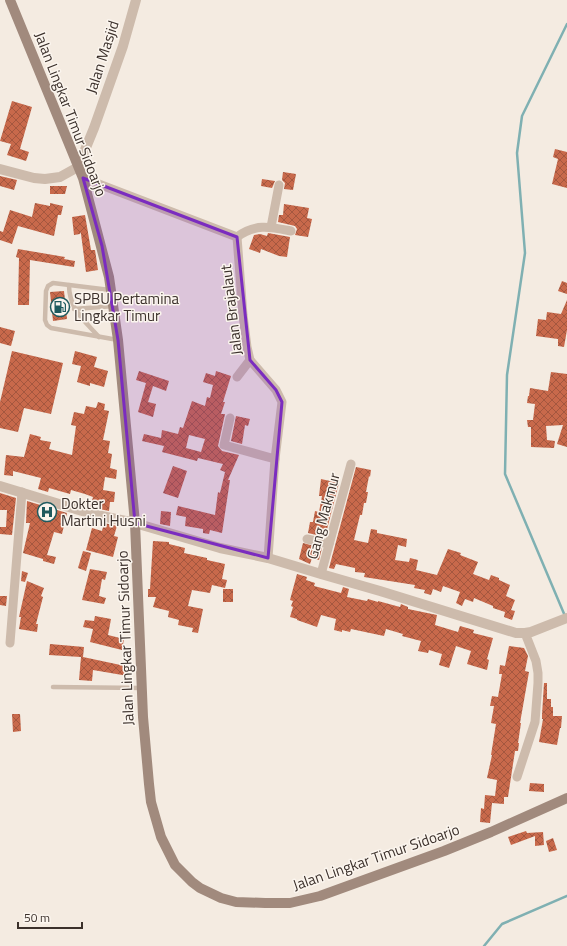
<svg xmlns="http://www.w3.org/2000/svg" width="567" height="946" viewBox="0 0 567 946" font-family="'Titillium Web',sans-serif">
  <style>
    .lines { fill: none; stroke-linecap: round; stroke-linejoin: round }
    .stream { stroke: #7fb0b2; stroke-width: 2.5 }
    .building { fill: url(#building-cross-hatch); fill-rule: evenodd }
    .service { stroke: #cdbbac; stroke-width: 4.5 }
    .minor { stroke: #cdbbac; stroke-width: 9 }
    .tertiary { stroke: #cdbbac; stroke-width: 10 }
    .secondary { stroke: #a18a7d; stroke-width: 10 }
    .marked { fill: #7b2cbf; fill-opacity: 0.2; stroke: #7b2cbf; stroke-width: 3; stroke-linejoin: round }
    .labels { text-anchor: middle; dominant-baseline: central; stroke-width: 3; stroke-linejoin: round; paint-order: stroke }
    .street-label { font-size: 15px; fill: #3b302b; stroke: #fbf5ee }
    .poi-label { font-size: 15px; fill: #3b302b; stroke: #fbf5ee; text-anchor: start }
  </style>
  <defs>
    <pattern id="building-cross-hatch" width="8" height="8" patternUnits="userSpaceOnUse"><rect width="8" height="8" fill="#c8694b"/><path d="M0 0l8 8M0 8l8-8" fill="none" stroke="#a4573f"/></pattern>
  </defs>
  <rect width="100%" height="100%" fill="#f4ebe1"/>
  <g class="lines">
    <g class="stream">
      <path d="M565,616l-60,-142 2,-99 18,-122 -8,-100 5,-37 45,-92"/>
      <path d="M484,946l18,-22 65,-28"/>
    </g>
  </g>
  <g class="building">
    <path d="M12,101l20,6 -12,42 9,3 -3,9 -19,-6 4,-11 -11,-3z"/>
    <path d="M555,149l12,3v36l-15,-4 6,-25 -5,-2z"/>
    <path d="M283,172l13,2 -3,16 -9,-1 1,-6 -3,-3z"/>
    <path d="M0,176l17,4 -3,10 -14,-4z"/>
    <path d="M262,179l13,2 -3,7 -11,-2z"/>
    <path d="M50,186h17l-2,8h-15z"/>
    <path d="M35,203l15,3v-3l13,3 -2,9h-3l-4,21 -36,-10 -6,18 -12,-4v-9l3,1 7,-22 22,7z"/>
    <path d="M284,204l25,4 -2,10 5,1 -4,18 -13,-2 2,-6 -2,-3 -17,-4 1,-7h4z"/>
    <path d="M85,215l6,35h4l3,20 -12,2 -5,-38 -1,-2v2l-6,1 -2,-18z"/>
    <path d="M268,233l22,4 -3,20 -8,-1 -18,-7 -1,4 -11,-4 5,-14 6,-1 7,2z"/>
    <path d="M18,249l47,8 -1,2 11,2 -1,6 -44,-7 -1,45h-11l1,-47 -3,-1z"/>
    <path d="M562,281l5,2v11l-9,-3z"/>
    <path d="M64,291l3,28 -14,2 -3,-29z"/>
    <path d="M567,300v30l-3,17 -6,-1v-7l-22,-3 2,-17 8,1 1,-8 14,2z"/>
    <path d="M0,327l15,4 -4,15 -11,-3z"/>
    <path d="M12,351l51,12 -12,51 -27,-6 -6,24 -18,-4v-26z"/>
    <path d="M75,351l22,6 -3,10 14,4 -4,16 -14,-4v3l-13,-4 4,-16 -9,-2z"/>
    <path d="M139,371l30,10 -3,10 -13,-5 -5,16 8,2 -3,13 -15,-5 8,-29 -10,-3z"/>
    <path d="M216,371l15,5 -8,26h2l-4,12h4l-7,32 4,5 17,4 -11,25h2l-8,53 -12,-3 -1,4 -6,-1v-4l-18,-3 1,-9 -10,-2 2,-9 37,9 3,-23 2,1 5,-21 -5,-2 3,-6 -25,-6 -1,3 -35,-9 2,-6 -22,-5 2,-7 17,4 1,-8 16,4 2,-7 3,1 9,-27 13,5 2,-9 3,1 3,-13 -10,-3 3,-9 9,3zM189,435l16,4 -4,13 -15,-4z"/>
    <path d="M551,372l16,2v73l-10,-3 6,-19 -17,1 1,14 8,1 -1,7 -23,-1v-20h-3l-1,-7h6l2,-16 -8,-1 1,-7h1l1,-8 18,3z"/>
    <path d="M98,402l7,2 -1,6 5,1 -6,29 7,1 -2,12 4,1 -2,14 7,2 -1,9 -11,-2 -2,13 12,2 -1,10h-4l-1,9 -19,-4 3,-10 -8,-3 -14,-4 -1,4 -21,-6 -1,4 -10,-3 3,-11 -28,-7v5l-9,-1 2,-20 18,2 6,-23 11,3 -1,3 11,2 -2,7 23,6 4,-29 -5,-1 3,-13 10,2 2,-8 10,2z"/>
    <path d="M236,416l14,3 -2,7 -3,-1 -3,19 -11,-3z"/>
    <path d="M173,466l14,5 -9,27 -15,-5z"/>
    <path d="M356,467l15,3 -1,7 -1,-1 -3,16h2l-2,11h-2l-2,12h-2l-6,25 14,3 3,-14 6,1v3l30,6 -1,8 -8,-2 -3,15 14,2 1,-4 8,2 -2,10 21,5 11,-26 13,4 -1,2 18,7 -5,12 16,6 2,-5 8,3v2l11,5 -4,11 9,4 -4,10 4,1 -3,9 -8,-3 1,-5 -12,-4v-2l-19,-8 -1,4 -8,-3 -3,7 -6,-3 4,-11 -17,-6 -2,6 -8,-3 -2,6 -7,-2 1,-3 -11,-2 1,-3 -51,-8 1,-4 -10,-1v-4l-19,-4 -2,5 -5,-1z"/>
    <path d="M321,479l18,4 -14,54 -17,-4 2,-11h3l2,-11 4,1 3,-16h-3z"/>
    <path d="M0,493l16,5 -4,37 -12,-1v-7h6l1,-17h-7z"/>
    <path d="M27,501l40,12 -5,21 -8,-2 -7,23 9,2 -2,7 -11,-3v-2l-20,-6 7,-30h-4z"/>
    <path d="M161,511l10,1 -1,14 -10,-2z"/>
    <path d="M104,523l13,3 -3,10 4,1 -5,20 -27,-7 6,-22 10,3z"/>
    <path d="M153,541l16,1v2l16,4 -1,5 23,5v2l18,4 -3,15 5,1 -2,8 -13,-3 -2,8 -18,-3 -4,16 15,3 -5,24 -6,-1 1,-4 -15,-3 1,-5 -11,-3 1,-6 -16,-4 3,-10h-8v-8h2z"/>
    <path d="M303,543l19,5 -3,12 -7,-2 -2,6 -11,-5z"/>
    <path d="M83,551l8,2 -5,18 -8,-3z"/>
    <path d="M90,569l17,3 -2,8 -3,-1 -3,17 7,2 -2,6 -22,-4z"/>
    <path d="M22,571l6,2 -3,9 -4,-1z"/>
    <path d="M297,574l10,3 -1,3 9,3 -1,3 27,7 2,-6 6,2 -2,8 20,4 1,-2 10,3v-1l22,6 1,-3 7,3v2l29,6 -2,10 23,7 2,-6 14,4 -1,3 20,5 -6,21 2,1 -2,10 -20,-6 4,-13 -15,-5 -7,22 -10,-3 3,-11 -13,-4 -1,3 -10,-2 3,-10 -19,-5 1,-2 -17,-5 -2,7 -33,-7 -1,3 -8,-2v2l-8,-2 2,-11 -15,-4 -4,12 -20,-7v-1l-7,-2 3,-10 -2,-1 2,-5 -3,-1z"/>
    <path d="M27,581l17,7 -3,8 2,1 -7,27h2l-1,8 -18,-3 2,-12h-2z"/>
    <rect x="223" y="589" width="10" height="13"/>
    <path d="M0,596h7l-1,10 -6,-1z"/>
    <path d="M95,616l16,3 -3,16 16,4 -2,11 -32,-8 3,-13 -10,-2 2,-7 9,1z"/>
    <path d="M50,644l34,3 -1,10 47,10 -2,9 -35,-6 -1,11 -13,-1 2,-23 -32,-2z"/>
    <path d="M509,646l15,2 4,8 -3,15 4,1 -9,51h1l-3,20h1l-1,8h-3l-7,46h-4v7l-12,-1 -2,20 -10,-1 1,-14 3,1 1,-14 10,1 2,-16 -10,-2 5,-23h-1l5,-31 -5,-1 3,-17h-4l2,-10 6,1 4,-23h-3l1,-9 5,1z"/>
    <path d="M544,683h3v16h4v8h2v9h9l-1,12h-1l-3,17 -18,-3 4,-23h-1v-4z"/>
    <path d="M12,714h8l1,17 -8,1z"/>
    <path d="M530,783l14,1v8l-15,-1z"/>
    <path d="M526,831l1,2 16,-1 1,13 -9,1v-10l-24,9 -3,-8z"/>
    <path d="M553,838l4,12 -8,2 -3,-11z"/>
  </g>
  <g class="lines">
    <g class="service">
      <path d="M69,285c0,24 15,35 30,52"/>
      <path d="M110,290l-57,-7 -5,3 -2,5 -1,29 2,5 4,3 67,12"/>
      <path d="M74,309l40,-3"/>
      <path d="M53,687l89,1"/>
    </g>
    <g class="minor">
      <path d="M83,178l154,59 6,78 4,32 3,13 26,30 6,12 -7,57 -7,99"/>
      <path d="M271,227l8,-42"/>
      <path d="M237,237c18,-14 34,-10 54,-6"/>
      <path d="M237,377l13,-17"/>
      <path d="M230,418l-6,27 51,14"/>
      <path d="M307,539l22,5"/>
      <path d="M321,574l30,-110"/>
      <path d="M10,643l12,-151"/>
      <path d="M517,777l18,-55 3,-39v-10l-2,-12 -11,-28"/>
    </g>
    <g class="tertiary">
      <path d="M0,169l34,9 11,1 15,-2 18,-10 16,-39 29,-82 13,-46"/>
      <path d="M0,486l92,28 43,9 85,25 48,10 53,16 59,17 136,42h9l6,-1 36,-14"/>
    </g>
    <path class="secondary" d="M10,0l73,178 26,99 9,63 17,183 8,194 6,67 2,18 10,35 14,28 17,17 8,6 21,10 15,4 29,1h25l30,-7 124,-45 47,-19 76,-34"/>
  </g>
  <path class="marked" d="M83,178l154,59 13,123 26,30 6,12 -14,156 -133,-35 -17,-183 -16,-94z"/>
  <defs>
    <symbol id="fuel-ring" viewBox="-11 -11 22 22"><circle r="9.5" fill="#fbf5ee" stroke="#1f5a5e" stroke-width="1.5"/><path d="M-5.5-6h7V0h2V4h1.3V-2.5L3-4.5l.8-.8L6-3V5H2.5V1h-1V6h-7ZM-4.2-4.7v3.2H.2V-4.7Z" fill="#1f5a5e"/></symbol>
    <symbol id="hospital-ring" viewBox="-11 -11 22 22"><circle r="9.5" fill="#fbf5ee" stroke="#1f5a5e" stroke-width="1.5"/><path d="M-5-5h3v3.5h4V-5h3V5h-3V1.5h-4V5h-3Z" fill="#1f5a5e"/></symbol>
  </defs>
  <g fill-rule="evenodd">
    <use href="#fuel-ring" x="49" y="296" width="22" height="22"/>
    <use href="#hospital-ring" x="36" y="501" width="22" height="22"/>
  </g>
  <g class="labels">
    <g class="street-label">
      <text transform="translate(102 57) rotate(-72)">Jalan Masjid</text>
      <text transform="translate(71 114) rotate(69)">Jalan Lingkar Timur Sidoarjo</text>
      <text transform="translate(231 310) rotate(-97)">Jalan Brajalaut</text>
      <text transform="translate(323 516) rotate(-75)">Gang Makmur</text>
      <text transform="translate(125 638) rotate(-92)">Jalan Lingkar Timur Sidoarjo</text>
      <text transform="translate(376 857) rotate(-19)">Jalan Lingkar Timur Sidoarjo</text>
    </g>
    <g class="poi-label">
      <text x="74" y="298">SPBU Pertamina<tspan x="74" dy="17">Lingkar Timur</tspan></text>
      <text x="61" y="503">Dokter<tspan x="61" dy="17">Martini Husni</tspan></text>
    </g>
  </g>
  <path d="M18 922v6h64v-6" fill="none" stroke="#3b302b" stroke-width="2"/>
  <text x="24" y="922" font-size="12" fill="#3b302b" stroke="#fbf5ee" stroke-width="3" paint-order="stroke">50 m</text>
</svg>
